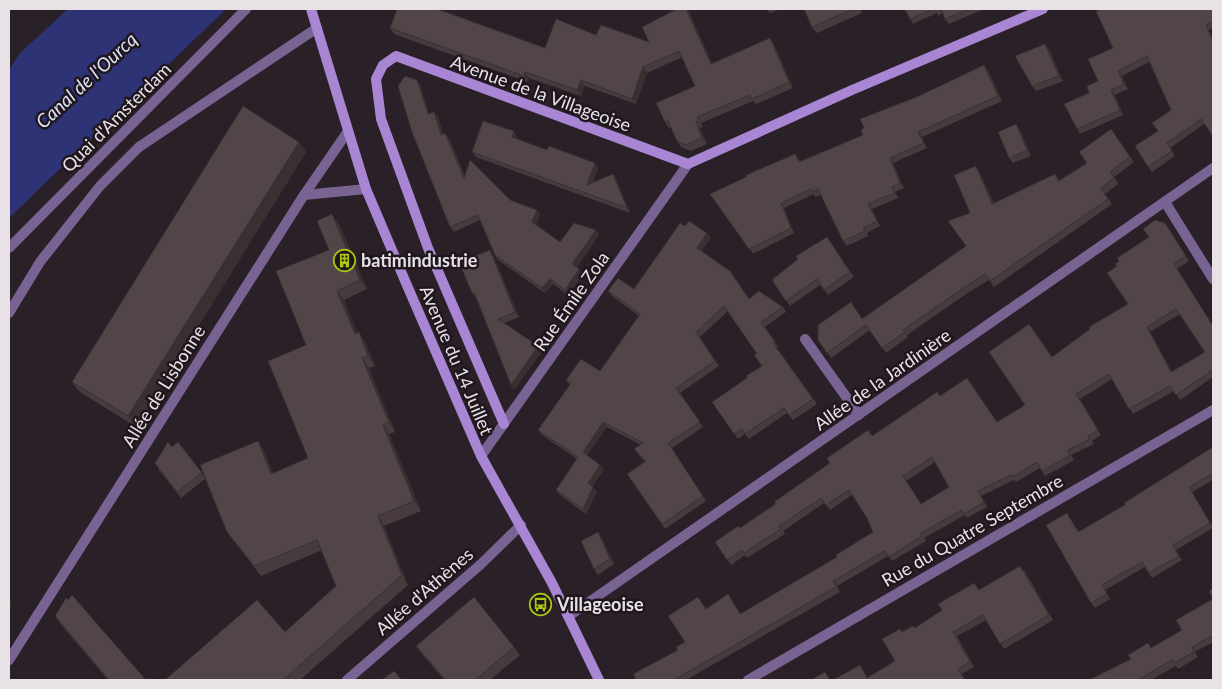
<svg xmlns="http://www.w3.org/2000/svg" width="1222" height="689" viewBox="0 0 1222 689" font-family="Lato,sans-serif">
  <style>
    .water { fill: #2d3374 }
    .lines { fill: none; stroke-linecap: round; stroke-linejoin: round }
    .lane { stroke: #786393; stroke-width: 10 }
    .street { stroke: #786393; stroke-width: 10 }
    .secondary { stroke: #a986d3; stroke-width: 10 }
    .wall { fill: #473b3e; fill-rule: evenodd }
    .shaded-wall { fill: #393032 }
    .building { fill: #524548; stroke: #393032; fill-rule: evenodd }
    .labels { text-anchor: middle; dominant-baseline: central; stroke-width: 5; stroke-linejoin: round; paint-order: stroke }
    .street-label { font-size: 18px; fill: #e8e2e7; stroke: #20171e }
    .poi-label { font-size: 18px; font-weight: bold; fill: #e8e2e7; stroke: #20171e; text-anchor: start }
    .water-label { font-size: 19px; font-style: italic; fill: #dde2f6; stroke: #20171e }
  </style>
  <rect width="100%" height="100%" fill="#292028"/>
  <path class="water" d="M68,9h158l-217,209v-148l11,-17z"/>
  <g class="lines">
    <path class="lane" d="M9,248l237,-239"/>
    <g class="street">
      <path d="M304,195l62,-6"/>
      <path d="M1165,202l48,77"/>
      <path d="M9,313l31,-51 60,-76 39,-39 178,-119"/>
      <path d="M805,339l54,76"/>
      <path d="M481,456l207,-292"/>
      <path d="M569,616l644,-448"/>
      <path d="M9,660l295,-465 44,-64"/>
      <path d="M347,680l133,-115 41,-40"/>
      <path d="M748,680l465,-270"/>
    </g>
    <g class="secondary">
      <path d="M311,9l55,180 40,94 75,173 71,127 47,97"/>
      <path d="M504,424l-76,-176 -47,-129 -5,-40 7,-14 13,-9 292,108 164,-74 191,-81"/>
    </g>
  </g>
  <g class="wall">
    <path d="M438,9l107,39 51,-13 53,7 28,-33h10l25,54 58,-25 4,6 19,44 -37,16 -3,-3 -52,22 2,4 -3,1 7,16 -16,7 -10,-4 -4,-6 -6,-13h-2l-4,-6 30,-36 -13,-29 -35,16 -11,31 -51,-18 -4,10 -52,-18 -1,4 -134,-48 -4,-6z"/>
    <path d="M767,9h14l-11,4z"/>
    <path d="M804,9h56l2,4 -45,20 -5,-6z"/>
    <path d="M905,9h79l-35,15 -4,-5 -2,-6 -5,3 -1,-3 -24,11 -3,-5z"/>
    <path d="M1213,9v19l-4,2 4,9v98l-9,-13 -34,24 5,8 -23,16 -17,-26 23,-15 13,-21 -22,-48 -27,14 6,13 -13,6 8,20 -43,19 -3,-5 21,-48z"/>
    <path d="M1049,49l14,32 -27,10 -4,-5z"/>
    <path d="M984,65l4,5 14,31 -80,36 5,11 -34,15 11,25 -9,4 3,6 -26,11 8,17 -13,7 1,3 -21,10 -4,-5 -22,-46 -6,2 -1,-3 -30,14 10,25 -41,21 -43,-60 85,-40 5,7 63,-26 1,-7 55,-32z"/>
    <path d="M417,80l3,5 9,29 5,-2 4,5 5,17 6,4 16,38 45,24 27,10 3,4 -4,11 24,17 36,-12 3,5 -22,32 6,7 -15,21 -15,-11 -8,9 -47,-33 -3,-5 -15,-35 -26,12 -4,-5z"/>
    <path d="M1016,124l4,6 11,26 -18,7 -4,-5z"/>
    <path d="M1111,129l23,33 -20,15 4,7 -13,10 7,10 -118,83 -5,-7 -20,12 -62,43 1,2 -22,16 -16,-23 -39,28 -13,-18 44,-21 104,-73 4,-33 9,-42 15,32 65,-23 28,-17z"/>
    <path d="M517,137v2l81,29 -5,14 20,-8 3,5 14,34 -154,-56 -4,-5z"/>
    <path d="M299,142l7,10 -170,275 -56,-35 -8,-10z"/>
    <path d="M1165,223l24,38 -12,8 36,57v51l-33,23 -6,-9 -41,23 -21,-35 -32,20 21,36 -9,6 2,3 -23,11 3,5 -29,16 -5,-8 -24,14 -2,-2 -33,16 6,11 -20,11 -2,-3 -41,23 2,3 -34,20 -4,-5 -51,30 3,6 -154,88h-50l42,-30 7,-8 21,-33 22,-15 13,20 96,-57 36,-25 -6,-14 -15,-23 -22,15 -6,-7 -41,28 2,3 -38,24 -2,-3 -14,10 -16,-23 25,-14 132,-92 68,-40 57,26 28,-17 27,-48 76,-53 -11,-38 2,-5 30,-24zM1180,314l25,38 -33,20 -22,-40zM935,462l14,25 -28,17 -15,-23z"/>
    <path d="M339,224l28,65 -23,11 13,33 2,-1 6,10 10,24 -6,2 26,64 -6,2 32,77 -37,15 24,59 -108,95h-135l120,-48 51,-46 -14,-36 -61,26 -34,-44 -22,-53 -24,19 -23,-29 14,-22 6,-5 26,34 54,-35 6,10 9,22 35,-15 -2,-113 23,-95z"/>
    <path d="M685,226l22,7 4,5 -10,14 48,47 34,8 3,5 -21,15 13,20 -1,1 40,56 -24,16 -6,-7 -38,26 -4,-5 -7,5 -26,-37 35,-24 15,-12 -5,-12 -29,-43 -28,26 19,29 -39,27 23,34 -31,21 34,53 -41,28 -38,-55 18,-12 -7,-8 -4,-5 7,-4 -34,-18 -20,28 13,10 4,5 -12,16 5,6 -11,22 -26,-19 -4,-5 21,-31 -35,-24 -4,-5 32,-45 -4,-5 34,-9 39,-55 -27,-20 -4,-5 26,-2z"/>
    <path d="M827,237l27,40 -26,18 -8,-10 -30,21 -17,-24z"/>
    <path d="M493,255l26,62 -15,6 34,23 4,5 -28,39 -3,-5 -35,-87 -4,-5z"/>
    <path d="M1213,447v33l-21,12 21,35v1l-37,22 6,10 -30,18 -7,-11 -40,23 5,9 -15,9 -4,-5 -24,-90 12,19 46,-27z"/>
    <path d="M598,532l4,6 12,26 -16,11 -4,-6z"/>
    <path d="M1024,570l29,50 -49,29 -18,-29 -29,16 17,31 -12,7 -129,6 30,-10 5,8 27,-17 7,-29 13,-4 64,-38z"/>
    <path d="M1213,599v43l-18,10 3,5 -20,12 -2,-3 -25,14h-62l42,-21 51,-29z"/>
    <path d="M55,616l91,64h-38l-46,-54z"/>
    <path d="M416,646l98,1 6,8 -30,25h-46l-22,-26z"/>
  </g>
  <g class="shaded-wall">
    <path d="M686,9h1l2,2 26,59 -4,-6z"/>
    <path d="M1206,25l3,5 4,9v3z"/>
    <path d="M770,38l4,6 19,44 -4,-6z"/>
    <path d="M1045,44l4,5 14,32 -4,-5z"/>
    <path d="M984,65l4,5 14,31 -4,-5z"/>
    <path d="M643,67l4,6 -11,31 -4,-5z"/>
    <path d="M1118,71l4,5 6,13 -4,-5z"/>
    <path d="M525,72l4,6 -1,4 -4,-6z"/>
    <path d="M417,80l3,5 11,34 -3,-5z"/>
    <path d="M581,80l4,6 -4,10 -4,-6z"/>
    <path d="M1111,90l4,5 8,20 -3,-5z"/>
    <path d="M434,112l4,5 7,23 -4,-5z"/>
    <path d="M696,122l4,6 7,16 -5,-6z"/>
    <path d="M1016,124l4,6 11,26 -4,-6z"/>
    <path d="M514,131l3,6 -1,5 -4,-5z"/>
    <path d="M918,132l4,5 5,11 -3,-5z"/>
    <path d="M445,133l4,5 18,45 -3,-5z"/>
    <path d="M299,142l7,10 -170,275 -8,-11z"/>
    <path d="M890,158l3,5 11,25 -4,-5z"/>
    <path d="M595,163l3,5 -7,22 -4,-5z"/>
    <path d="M976,166l3,5 17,38 -4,-5z"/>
    <path d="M613,174l3,5 14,34 -3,-5z"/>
    <path d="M781,203l3,5 10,25 -3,-5z"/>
    <path d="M868,204l4,5 8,17 -3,-5z"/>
    <path d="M537,210l3,4 -4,13 -4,-5z"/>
    <path d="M332,214l7,10 28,65 -7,-9z"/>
    <path d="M596,230l3,5 -23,34 -4,-5z"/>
    <path d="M707,233l4,5 -11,15 -3,-5z"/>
    <path d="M490,250l3,5 26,62 -4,-5z"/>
    <path d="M579,269l4,5 -15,21 -3,-5z"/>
    <path d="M550,279l3,5 -8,9 -3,-5z"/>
    <path d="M337,291l7,9 17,44 -6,-10z"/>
    <path d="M1147,327l3,5 25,45 -4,-5z"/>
    <path d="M359,332l6,10 10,24 -7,-10z"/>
    <path d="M538,346l4,5 -28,39 -3,-5z"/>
    <path d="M362,358l7,10 26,64 -6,-10z"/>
    <path d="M603,422l4,5 -21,30 -3,-5z"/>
    <path d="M383,425l6,9 32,77 -7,-10z"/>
    <path d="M258,441l6,10 13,32 -6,-9z"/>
    <path d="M600,465l4,5 -13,18 -3,-5z"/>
    <path d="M593,487l4,5 -11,22 -3,-5z"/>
    <path d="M378,516l6,10 24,59 -6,-10z"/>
    <path d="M598,532l4,6 12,26 -4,-5z"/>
    <path d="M9,598l3,5 -3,5z"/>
  </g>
  <g class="building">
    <path d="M397,9h40l108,39 11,-29 40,16 5,-10 48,17 -7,-15 35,-18h9l25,55 59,-26 19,44 -37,17 -2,-4 -53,22 2,4 -3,1 6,16 -16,7 -9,-4 -9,-20 -3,1 -9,-19 39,-17 -16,-35 -36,16 -11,32 -51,-19 -4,10 -52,-18 -1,4 -134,-48z"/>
    <path d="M804,9h49l-41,18z"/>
    <path d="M905,9h27l-22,10z"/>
    <path d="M941,9h28l-24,10z"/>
    <path d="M1102,9h111v12l-7,4 7,17v89l-2,2 -10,-14 -34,24 5,8 -24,16 -13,-21 23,-15 -6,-8 19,-13 -24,-54 -29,15 6,13 -13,6 9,20 -43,19 -13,-25 25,-11 -2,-7 11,-5 -10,-22 25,-11 -17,-37z"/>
    <path d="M1045,44l14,32 -27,10 -17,-30z"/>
    <path d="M984,65l14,31 -80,36 6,11 -34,15 10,25 -8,4 2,6 -26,11 9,17 -14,7 2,3 -22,10 -25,-52 -6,3 -1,-3 -30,14 10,25 -42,21 -39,-55 36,-17v-2l49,-21 4,8 64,-27 -2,-5 3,-2 -4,-9 59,-23z"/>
    <path d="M405,76l12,4 11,34 6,-2 7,23 4,-2 19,45 6,-18 40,40 27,10 -5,12 28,20 14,-19 22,7 -24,34 7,5 -14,21 -15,-11 -8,9 -47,-33 -17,-40 -28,12 -38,-95 -14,-46z"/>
    <path d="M243,106l56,36 -171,274 -56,-34z"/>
    <path d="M483,121l31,10 -2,6 35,13 2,-4 46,17 -8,22 26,-11 14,34 -155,-56z"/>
    <path d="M1016,124l11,26 -18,8 -11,-26z"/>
    <path d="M1111,129l19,28 -20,15 4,6 -13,10 7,11 -118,82 -5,-7 -20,13 -62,43 2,2 -23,16 -16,-23 -39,28 -9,-13v-15l33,-23 11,17 104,-73 -18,-25 22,-8 -16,-38 22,-9 16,38 63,-30 4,7 28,-18 -8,-11z"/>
    <path d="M332,214l28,66 -23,11 18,43 4,-2 9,24 -6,2 27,64 -6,3 31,76 -36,15 24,59 -119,105h-118l92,-80 28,32 51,-46 -19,-46 -63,26 -27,-34 -27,-67 58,-24 13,33 37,-16 -40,-97 38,-16 -30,-74 53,-21 -12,-29z"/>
    <path d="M1155,220l10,3 21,33 -12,8 39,62v44l-37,25 -6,-9 -41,23 -20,-35 -33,20 22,36 -10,6 2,3 -22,11 2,5 -28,16 -5,-9 -25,15 -1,-2 -33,16 6,11 -20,12 -2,-4 -41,23 1,3 -33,21 -4,-6 -52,30 3,6 -162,93h-38l-3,-6 45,-24 -2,-3 9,-5 -17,-26 30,-19 8,12 22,-15 12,20 97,-57 -1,-2 37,-23 -6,-14 -18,-28 -23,15 -5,-7 -42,28 2,3 -37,24 -2,-3 -15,10 -12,-18 23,-16 2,2 36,-24 -2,-2 56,-39 -3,-5 41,-28 4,6 65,-44 3,4 27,-18 30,44 28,-17 -36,-53 40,-28 23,33 38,-28 -1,-2 39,-23 -21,-31 10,-7 -2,-2 4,-3 -2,-3 32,-21 -6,-8zM1176,309l29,43 -34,20 -24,-45zM932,457l17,30 -28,17 -18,-28z"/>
    <path d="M689,221l18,12 -10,15 33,23 19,28 10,-8 24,16 -22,15 14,20 -2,1 40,56 -24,16 -5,-7 -39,26 -3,-5 -8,5 -22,-32 35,-24 -1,-2 16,-10 -8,-11 3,-1 -33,-48 -28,26 19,29 -39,27 24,34 -32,21 35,53 -41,28 -35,-50 19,-13 -12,-12 9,-6 -40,-21 -20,30 17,13 -12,18 5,4 -10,22 -27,-19 22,-33 -40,-27 33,-47 -5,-3 15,-21 19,12 40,-57 -32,-23 10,-13 16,11 46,-66 5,3z"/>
    <path d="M827,237l23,35 -26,18 -7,-11 -31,22 -13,-19v-3l25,-20 -2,-3z"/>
    <path d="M490,250l25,62 -17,7 40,27 -27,39 -37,-93 -2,1 -13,-31z"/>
    <path d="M168,442l4,5 6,-5 24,31 -25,19 -22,-29z"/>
    <path d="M1213,447v26l-24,14 21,36 -37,22 6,11 -30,17 -7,-11 -40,23 5,9 -16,9 -45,-78 21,-12 11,19 47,-27 -1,-2z"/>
    <path d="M598,532l12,27 -16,10 -13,-28z"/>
    <path d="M1020,566l29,49 -49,29 -17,-29 -30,17 17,30 -12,7 7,11h-132l27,-15 7,13 28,-17 -13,-22 18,-10 2,3 11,-6 2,2 27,-18 -4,-6 36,-21 5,7z"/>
    <path d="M1213,588v11l-4,-8z"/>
    <path d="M72,595l74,85h-37l-54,-64 11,-18 2,2z"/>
    <path d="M474,597l40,50 -39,33h-29l-30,-34z"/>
    <path d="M1213,599v36l-21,12 2,5 -20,11 -2,-3 -34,20h-49l42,-21 -3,-4 20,-12 3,5 31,-18 -6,-10z"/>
    <path d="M394,671l8,9h-20z"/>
    <path d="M825,672l5,8h-19z"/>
  </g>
  <defs>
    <symbol id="building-ring" viewBox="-11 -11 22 22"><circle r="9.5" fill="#20171e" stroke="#adc60f" stroke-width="1.5"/><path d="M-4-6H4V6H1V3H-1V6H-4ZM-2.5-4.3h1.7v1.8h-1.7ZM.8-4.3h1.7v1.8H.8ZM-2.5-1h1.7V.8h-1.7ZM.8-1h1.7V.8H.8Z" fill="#adc60f"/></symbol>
    <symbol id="bus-ring" viewBox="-11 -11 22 22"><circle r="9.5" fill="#20171e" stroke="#adc60f" stroke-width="1.5"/><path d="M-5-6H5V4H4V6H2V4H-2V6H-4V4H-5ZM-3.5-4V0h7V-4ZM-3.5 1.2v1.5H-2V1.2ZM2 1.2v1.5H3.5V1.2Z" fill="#adc60f"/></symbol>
  </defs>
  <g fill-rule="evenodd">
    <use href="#building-ring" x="332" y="248" width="25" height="25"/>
    <use href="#bus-ring" x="528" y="592" width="25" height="25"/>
  </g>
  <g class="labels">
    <g class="street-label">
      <text transform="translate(541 93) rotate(20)">Avenue de la Villageoise</text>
      <text transform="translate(116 117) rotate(-45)">Quai d'Amsterdam</text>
      <text transform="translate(571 301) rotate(-55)">Rue Émile Zola</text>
      <text transform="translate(457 360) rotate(67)">Avenue du 14 Juillet</text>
      <text transform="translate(882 379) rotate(-35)">Allée de la Jardinière</text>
      <text transform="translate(163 386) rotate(-58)">Allée de Lisbonne</text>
      <text transform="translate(972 530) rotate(-30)">Rue du Quatre Septembre</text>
      <text transform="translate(424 591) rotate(-41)">Allée d'Athènes</text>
    </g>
    <g class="poi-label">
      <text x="361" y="260">batimindustrie</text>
      <text x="557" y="604">Villageoise</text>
    </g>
    <g class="water-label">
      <text transform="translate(86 80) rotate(-43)">Canal de l'Ourcq</text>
    </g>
  </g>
  <rect width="1222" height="689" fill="none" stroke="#e8e2e7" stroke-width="20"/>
</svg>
